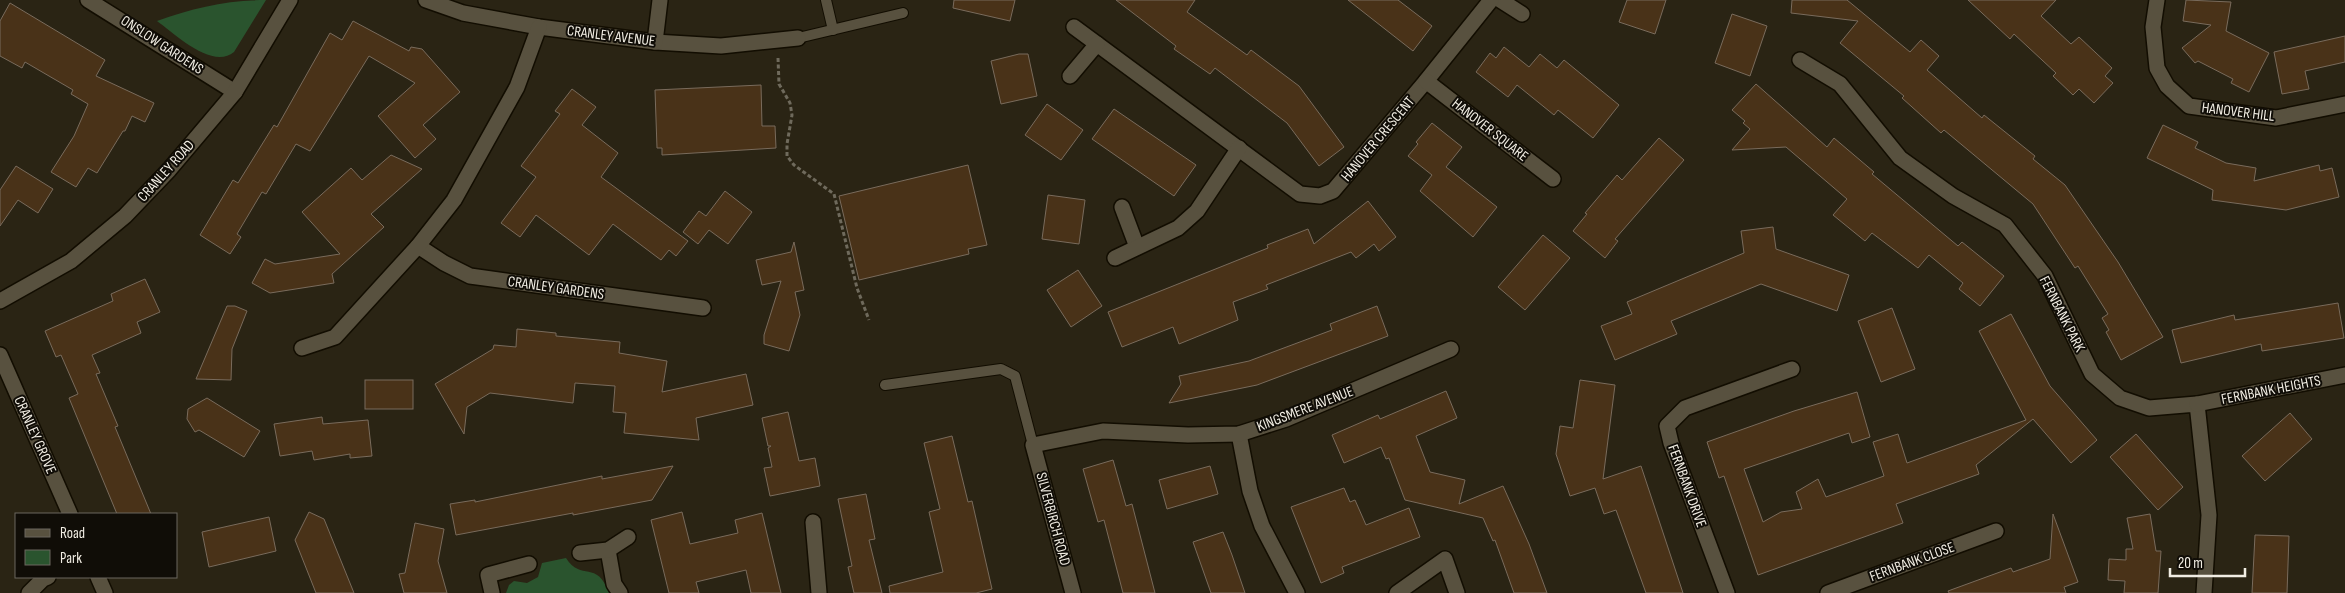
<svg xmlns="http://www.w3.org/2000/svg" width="2345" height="593" viewBox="0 0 2345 593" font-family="'Sofia Sans Condensed',sans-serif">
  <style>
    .green { fill: #2a542e }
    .building { fill: #493218; stroke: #796b5c }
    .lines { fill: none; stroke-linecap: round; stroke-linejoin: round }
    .service-casing { stroke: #120d01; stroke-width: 12 }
    .minor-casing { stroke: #120d01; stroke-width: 18 }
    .path { stroke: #6f6a5c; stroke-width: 3; stroke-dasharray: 4 2.5; stroke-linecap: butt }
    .service { stroke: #58513f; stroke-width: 10 }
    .minor { stroke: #58513f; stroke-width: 15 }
    .labels { text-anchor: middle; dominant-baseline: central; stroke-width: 4; stroke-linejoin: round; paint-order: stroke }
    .street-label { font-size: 15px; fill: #f1ede3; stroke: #100d07 }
  </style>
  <rect width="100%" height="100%" fill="#2a2414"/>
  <g class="green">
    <path d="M266,0l-32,52c-22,18 -59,-18 -77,-31 36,-13 70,-21 109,-21z"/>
    <path d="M566,558c15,24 31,1 43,35h-103l3,-8 5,-4 13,2 11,-6 4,-14z"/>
  </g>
  <g class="building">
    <path d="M954,0h61l-5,21 -57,-13z"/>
    <path d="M1116,0h79l-8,12 60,43 4,-5 48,36 45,61 -25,19 -32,-43 -72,-55 -5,6 -36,-25 2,-3z"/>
    <path d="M1348,0h50l34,26 -19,25z"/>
    <path d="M1627,0h39l-11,34 -36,-12z"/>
    <path d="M1792,0h55l63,52 11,-12 18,16 -12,14 55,48 2,-3 51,41 -2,3 32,26 53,77 45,75 -42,23 -15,-28 3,-2 -7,-12 6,-4 -30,-48 -3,2 -42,-64 -89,-74 -3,3 -39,-35 2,-2 -64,-53 18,-22 -67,-8z"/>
    <path d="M1968,0h88l-15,16 30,28 8,-7 33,31 -7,8 8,7 -19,20 -15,-14 -6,6 -20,-19 3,-3 -42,-39 -4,5z"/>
    <path d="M2186,0l45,2 -5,29 43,22 -20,39 -18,-9 2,-4 -35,-18 -3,2 -13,-15 29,-23 -28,-4z"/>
    <path d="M10,3l95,57 -9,16 58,27 -9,19 -13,-6 -7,15h-2l-26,42 -9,-5 -12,19 -25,-15 23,-36 14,-32 -17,-10 2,-4 -48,-28 -3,6 -22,-12v-35z"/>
    <path d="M1732,14l35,12 -17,50 -35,-13z"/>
    <path d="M353,21l56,30 2,-4 11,2 38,43 -37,33 13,14 -21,19 -37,-42 37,-33 -46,-27 -59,95 -14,-7 -30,50 -4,-2 -25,42 4,3 -11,17 -30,-19 33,-55 5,3 36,-58 3,2 53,-94 12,7z"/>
    <path d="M2345,36v26l-40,9 4,18 -27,5 -8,-42z"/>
    <path d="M1504,47l25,20 11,-13 17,14 7,-8 55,45 -26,33 -35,-28 -4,5 -37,-30 -9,12 -32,-25 14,-19 6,5z"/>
    <path d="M1019,54h9l9,42 -36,8 -10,-43z"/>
    <path d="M1756,84l71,63 7,-9 40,34 -2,2 86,72 4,-4 42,34 -24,30 -21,-17 4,-6 -34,-28 -11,13 -46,-35 -7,8 -32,-26 14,-16 -61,-52 -54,3 18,-21 -7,-6 2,-2 -13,-11z"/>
    <path d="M761,85l1,41h13l1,22 -114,7v-7h-5l-2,-58z"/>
    <path d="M572,89l24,18 -14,18 36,28 -17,24 87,64 -12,15 -7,-6 -8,10 -48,-36 -24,31 -53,-40 -16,22 -19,-14 35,-46 -15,-11 39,-52 -5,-3z"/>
    <path d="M1047,104l36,26 -22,30 -36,-25z"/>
    <path d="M1114,109l82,56 -22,31 -82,-57z"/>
    <path d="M1432,123l30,24 -16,20 51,40 -24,30 -53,-46 12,-16 -24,-19 10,-12 -2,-2z"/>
    <path d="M2163,125l35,17 -3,6 31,15 30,5 -2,13 65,-16 1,6 12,-3 7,29 -53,13 -74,-10 1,-10 -66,-32z"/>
    <path d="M1659,138l25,22 -69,79 3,2 -13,17 -32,-27 14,-17 -2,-1 32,-38 5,5z"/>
    <path d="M391,155l31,14 -51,45 13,13 -52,47 2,9 -64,10 -18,-10 13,-24 10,5 65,-10 -38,-42 49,-44 11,12z"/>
    <path d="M968,165l19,80 -19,4 1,5 -110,26 -20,-84z"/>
    <path d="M16,166l37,23 -15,24 -20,-13 -18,26v-36z"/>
    <path d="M725,191l27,21 -24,32 -19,-14 -11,14 -15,-12 16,-21 7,5z"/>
    <path d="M1048,195l37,5 -6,44 -37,-5z"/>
    <path d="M1368,201l28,36 -17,14 -5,-7 -18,14 -5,-6 -85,33 2,4 -35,13 5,18 -59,24 -6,-17 -51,20 -14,-35 160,-64 -1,-3 41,-16 6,15z"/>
    <path d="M1773,227l3,22 73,26 -12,36 -76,-27 -90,37 6,13 -62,26 -14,-34 31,-12 -5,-12 117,-49 -3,-22z"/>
    <path d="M1543,235l27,23 -45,52 -27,-23z"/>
    <path d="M794,242l10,48 -9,2 5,23 -11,36 -25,-7v-9l17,-54 -19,4 -6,-25 35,-8z"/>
    <path d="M1078,270l24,36 -31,21 -24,-37z"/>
    <path d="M145,279l15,33 -23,10 4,11 -49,22 8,18 -4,1 22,52 -3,1 36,87h-34l-48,-116 9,-4 -17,-39 -5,2 -11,-26 68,-30 -2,-7z"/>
    <path d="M2338,303l6,35 -82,13 -1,-7 -80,19 -9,-33 62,-15 1,5z"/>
    <path d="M227,306h8l12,5 -15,38 -1,31 -35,-1z"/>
    <path d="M1377,306l11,30 -131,49 -88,18 12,-19 -2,-8 70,-15 83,-31 -2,-6z"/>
    <path d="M1892,308l23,61 -34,13 -23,-61z"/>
    <path d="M2011,314l39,72 47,54 -26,23 -38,-44 -57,46 3,9 -83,30 7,19 -145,52 -34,-99 -5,2 -12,-36 87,-31 63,-19 13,45 -18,6 -3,-10 -105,36 19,53 18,-10 21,-3 -6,-17 22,-13 8,18 58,-21 -11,-34 25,-8 9,29 119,-43 -47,-89z"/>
    <path d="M517,329l39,4v3l64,6 -1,11 48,8 -5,31 84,-18 7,31 -57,13 3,22 -75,-7 2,-20 -13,-1 2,-26 -40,-3 -2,20 -83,-10 -23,14 -3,27 -29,-50 58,-35 1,-4 22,2z"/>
    <rect x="365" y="380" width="48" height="29"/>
    <path d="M1580,380l35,5 -12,94 38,-13 42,127h-37l-30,-83 -12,4 -9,-26 -25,8 -14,-42 4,-28 13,2z"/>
    <path d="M1446,391l11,27 -41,18 14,36 35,8 -6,24 44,-18 26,58 18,49h-33l-19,-53 -2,1 -10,-23 -78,-18 -16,-42 -3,1 -5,-12 -37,16 -12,-28 46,-20 2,4z"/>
    <path d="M207,398l53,33 -16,26 -45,-27 -4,2 -8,-13 1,-10z"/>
    <path d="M788,412l11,49 16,-3 5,28 -50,10 -6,-28 8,-1 -4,-19 3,-2h-3l-6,-28z"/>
    <path d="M2290,413l22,26 -47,42 -23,-25z"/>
    <path d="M322,417l1,7 45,-4 4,36 -22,2v-4l-36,6 -2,-9 -32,5 -6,-32z"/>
    <path d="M2136,434l47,53 -25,23 -48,-53z"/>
    <path d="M952,436l16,66 4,-1 20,88 -16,4h-86l-1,-7 54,-14 -14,-60 11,-3 -16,-66z"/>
    <path d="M1113,460l13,46 6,-2 23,89h-32l-19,-73 -6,2 -15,-53z"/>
    <path d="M673,466l-21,34 -79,15v-2l-117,22 -6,-31 25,-4v2l127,-26v3z"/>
    <path d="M1210,466l8,28 -51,15 -8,-29z"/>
    <path d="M1344,488l6,14 5,-2 11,25 43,-17 11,29 -78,30 2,6 -23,10 -30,-76z"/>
    <path d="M866,494l9,45 -6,1 13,53h-28l-6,-26 4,-1 -14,-67z"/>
    <path d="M309,512l15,7 30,74h-38l-21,-53z"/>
    <path d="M682,512l8,32 48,-11 -3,-13 27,-7 19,80h-30l-5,-23 -50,12 3,11h-30l-18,-73z"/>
    <path d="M2053,514l25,68 -14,5 2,6h-117l-1,-2 63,-23 2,4 37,-13z"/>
    <path d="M2150,514l6,37h5l-3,42h-34l1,-12 -17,-1 1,-21 17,1v-11h7l-6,-31z"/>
    <path d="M269,517l7,34 -67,16 -7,-35z"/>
    <path d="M415,523l29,6 -6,32 9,32h-43l-5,-19 6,-1z"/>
    <path d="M1223,532l9,23 13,38h-34l-18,-51z"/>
    <path d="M2255,535l34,1 -2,57h-35z"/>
  </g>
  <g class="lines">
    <defs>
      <g id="service">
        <path d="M826,0l7,30"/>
        <path d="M798,38l105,-25"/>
        <path d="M885,385l116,-16 14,7 18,69"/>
      </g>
      <g id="minor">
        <path d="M88,0l147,92"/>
        <path d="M426,0l37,13 76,14 116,15 66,4 77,-8"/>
        <path d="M1500,0l22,14"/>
        <path d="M2157,0l-4,27 4,41 10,18 22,20 87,12 69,-14"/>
        <path d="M1074,27l226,167 20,2 13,-5 93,-110 65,-81"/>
        <path d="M655,42l5,-42"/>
        <path d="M1800,60l40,24 60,74 53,38 52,29 40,51 47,98 28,24 29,10 48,-4 12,111 -5,78"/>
        <path d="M1070,76l27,-32"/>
        <path d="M1426,81l127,98"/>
        <path d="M1122,207l15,40"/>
        <path d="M418,246l26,17 26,13 233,32"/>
        <path d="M1115,258l63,-30 19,-17 42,-63"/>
        <path d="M0,301l71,-40 54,-45 44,-46 66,-78 55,-92"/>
        <path d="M302,348l33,-11 83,-91 36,-46 63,-113 22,-60"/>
        <path d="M0,355l70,159"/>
        <path d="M2197,404l148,-29"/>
        <path d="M1239,434l11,57 12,35 35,67"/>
        <path d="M813,522l6,71"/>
        <path d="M608,550l6,34 6,9"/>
        <path d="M580,553l28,-3 20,-13"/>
        <path d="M98,577l7,16"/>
        <path d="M29,593l14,-14 5,-2"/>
        <path d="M492,593l-4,-18 41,-11"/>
        <path d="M1073,593l-40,-148 70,-14 85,4 51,-1 47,-15 165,-70"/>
        <path d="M1397,593l48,-34 12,34"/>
        <path d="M1727,593l-56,-150 -4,-17 18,-18 107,-39"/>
        <path d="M1828,593l168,-62"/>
      </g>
    </defs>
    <use href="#service" class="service-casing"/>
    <use href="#minor" class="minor-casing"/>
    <path class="path" d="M778,58l1,26 11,19 2,12 -5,29v12l7,9 40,29 23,94 12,32"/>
    <use href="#service" class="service"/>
    <use href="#minor" class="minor"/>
  </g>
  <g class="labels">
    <g class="street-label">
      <text transform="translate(611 36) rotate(7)">CRANLEY AVENUE</text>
      <text transform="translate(162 45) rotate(33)">ONSLOW GARDENS</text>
      <text transform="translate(2238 112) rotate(7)">HANOVER HILL</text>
      <text transform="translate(1490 130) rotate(38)">HANOVER SQUARE</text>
      <text transform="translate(1378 139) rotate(-50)">HANOVER CRESCENT</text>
      <text transform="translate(166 171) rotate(-48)">CRANLEY ROAD</text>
      <text transform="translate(556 288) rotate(8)">CRANLEY GARDENS</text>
      <text transform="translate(2062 314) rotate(63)">FERNBANK PARK</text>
      <text transform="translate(2271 390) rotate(-11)">FERNBANK HEIGHTS</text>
      <text transform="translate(1305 409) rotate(-21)">KINGSMERE AVENUE</text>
      <text transform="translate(35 435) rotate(66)">CRANLEY GROVE</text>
      <text transform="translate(1687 486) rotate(70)">FERNBANK DRIVE</text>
      <text transform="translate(1053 519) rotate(75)">SILVERBIRCH ROAD</text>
      <text transform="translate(1912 562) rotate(-20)">FERNBANK CLOSE</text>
    </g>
  </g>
  <rect x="15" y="513" width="162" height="65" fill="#100d07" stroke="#6a675f"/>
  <rect x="25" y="529" width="25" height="8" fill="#58513f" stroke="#6a675f"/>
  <text x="60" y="538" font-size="15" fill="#f1ede3">Road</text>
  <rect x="25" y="550" width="25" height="15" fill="#2a542e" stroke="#6a675f"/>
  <text x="60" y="563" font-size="15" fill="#f1ede3">Park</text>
  <path d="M2170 568v8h75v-8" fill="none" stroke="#f1ede3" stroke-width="2.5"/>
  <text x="2178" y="568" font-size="15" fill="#f1ede3" stroke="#100d07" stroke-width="4" paint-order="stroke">20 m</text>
</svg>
